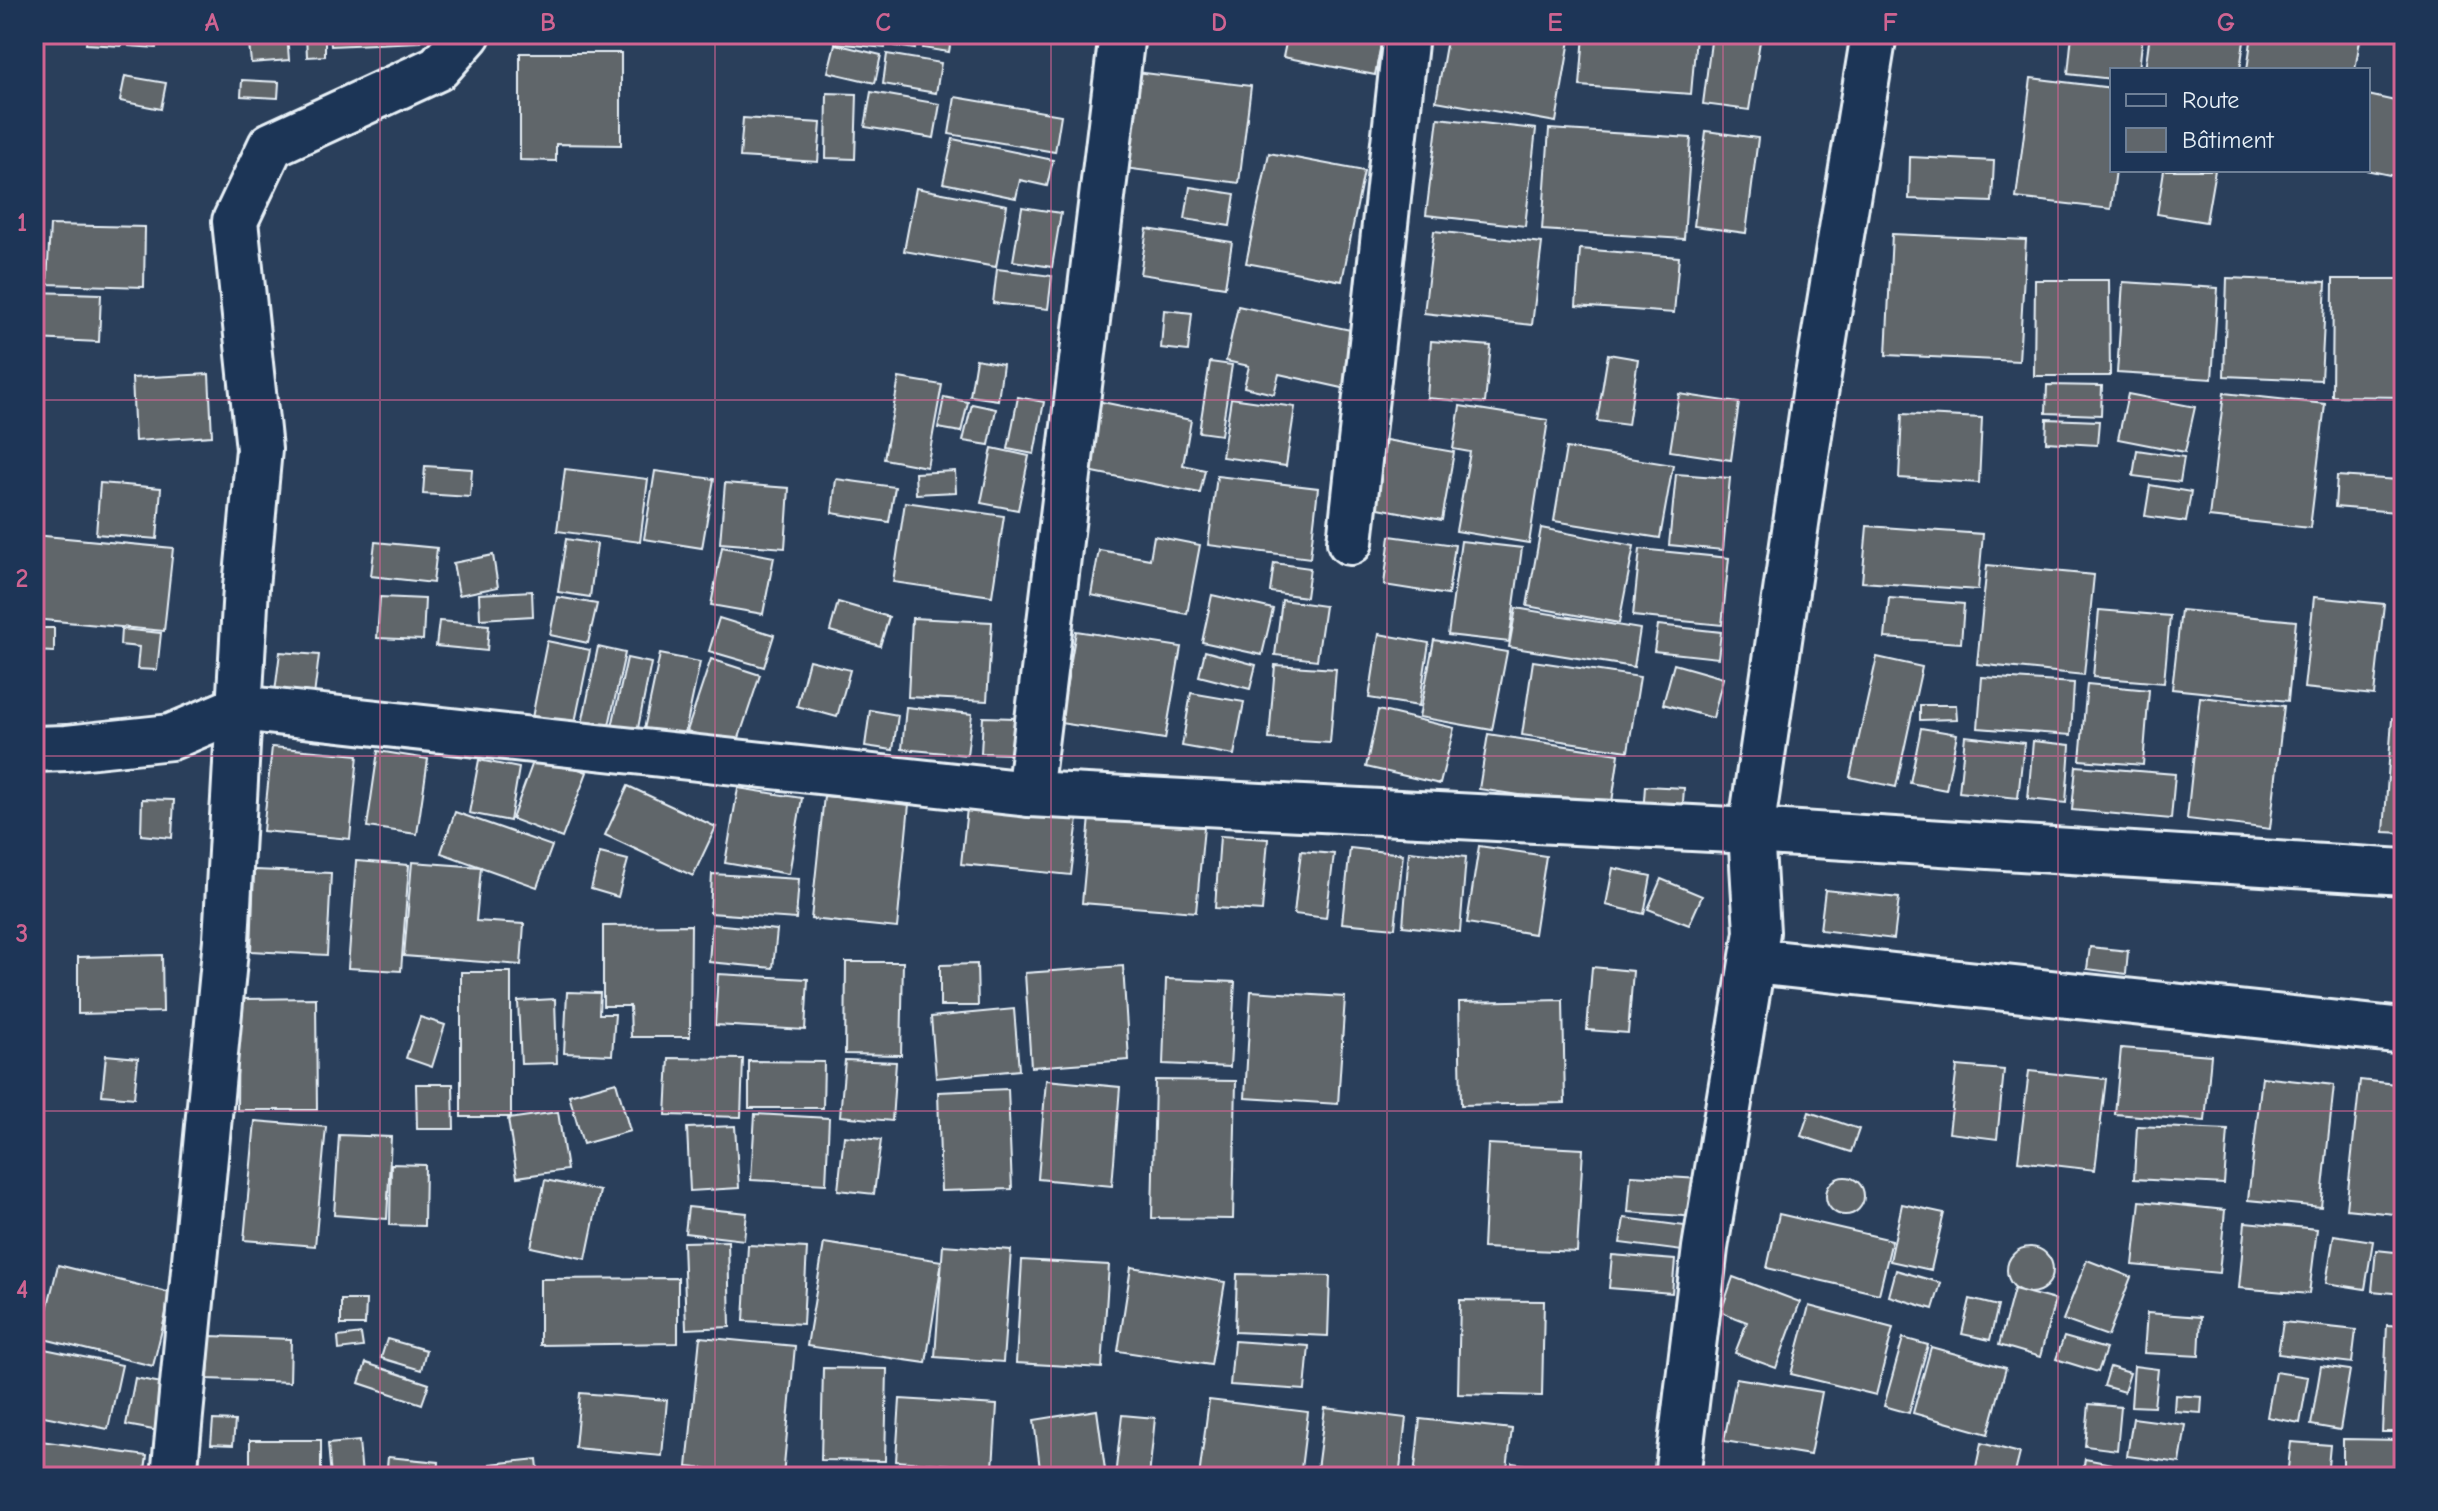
<svg xmlns="http://www.w3.org/2000/svg" width="2438" height="1511" viewBox="0 0 2438 1511" font-family="'Comic Neue',sans-serif">
  <style>
    .building { fill: #60666b; stroke: #e8f1f8; stroke-width: 2 }
    .lines { fill: none; stroke-linecap: round; stroke-linejoin: round }
    .street-casing { stroke: #e8f1f8; stroke-width: 50 }
    .street { stroke: #1d3557; stroke-width: 44 }
    .grid { fill: none; stroke: #cf6492; stroke-width: 2; stroke-opacity: 0.55 }
    .neatline { fill: none; stroke: #cf6492; stroke-width: 3 }
    .grid-label { font-size: 26px; text-anchor: middle; font-weight: bold; fill: #cf6492 }
  </style>
  <rect width="100%" height="100%" fill="#2a3f5b"/>
  <filter id="ink" filterUnits="userSpaceOnUse"><feTurbulence type="fractalNoise" baseFrequency=".0125" numOctaves="2"/><feDisplacementMap in="SourceGraphic" scale="16" xChannelSelector="R" yChannelSelector="G"/><feConvolveMatrix kernelMatrix="1 2 1 2 8 2 1 2 1" color-interpolation-filters="sRGB"/></filter>
  <g filter="url(#ink)">
    <g class="building">
      <path d="M87,34h35l-1,12 -35,-2z"/>
      <path d="M130,34h28l-2,14 -27,-2z"/>
      <path d="M248,34h39l2,26 -38,3z"/>
      <path d="M306,34h19v22l-18,1z"/>
      <path d="M330,34h97l-8,8 -88,4z"/>
      <path d="M836,34h50l-1,14 -50,-5z"/>
      <path d="M897,34h20l-2,15 -20,-3z"/>
      <path d="M925,34h27l-3,18 -26,-4z"/>
      <path d="M1014,34h18l-2,11 -18,-2z"/>
      <path d="M1043,34h29l-1,8 -29,-2z"/>
      <path d="M1146,34h57l-3,13z"/>
      <path d="M1288,34h95l-8,41 -92,-18z"/>
      <path d="M1448,34h123l-15,88 -120,-21z"/>
      <path d="M1584,34h76l36,3 -5,57 -111,-8z"/>
      <path d="M1712,34l49,1 -12,75 -46,-6z"/>
      <path d="M2072,34h71l-4,36h-27v9l-44,-5z"/>
      <path d="M2150,34h95l-5,36h-95z"/>
      <path d="M2252,34h109l-6,36h-108z"/>
      <path d="M835,44l46,11 -6,28 -47,-11z"/>
      <path d="M520,53h101v92l-65,-1v17l-36,-1z"/>
      <path d="M887,54l54,9 -5,30 -53,-9z"/>
      <path d="M1128,71l123,15 -12,97 -123,-16z"/>
      <path d="M125,76l41,7 -5,26 -41,-8z"/>
      <path d="M2031,78l81,10v82h4l-5,39 -95,-11z"/>
      <path d="M242,80l37,2 -1,16 -37,-2z"/>
      <path d="M871,92l69,12 -6,34 -69,-11z"/>
      <path d="M827,93l30,1 -2,65 -29,-1z"/>
      <path d="M2368,95l36,8v75l-38,-8h2z"/>
      <path d="M955,97l106,18 -6,37 -106,-18z"/>
      <path d="M743,118l78,5 -3,39 -78,-5z"/>
      <path d="M1438,118l98,11 -11,97 -99,-11z"/>
      <path d="M1549,129l142,9 -7,101 -142,-9z"/>
      <path d="M1706,131l52,7 -12,95 -52,-7z"/>
      <path d="M953,139l100,21 -6,26 -27,-6 -4,18 -73,-15z"/>
      <path d="M1269,153l95,18 -22,110 -96,-18z"/>
      <path d="M1910,157l84,4 -2,41 -83,-3z"/>
      <path d="M2164,170h51l-9,52 -49,-8z"/>
      <path d="M1190,187l45,7 -5,32 -45,-7z"/>
      <path d="M916,188l91,17 -11,62 -92,-16z"/>
      <path d="M1022,207l39,6 -9,54 -39,-6z"/>
      <path d="M50,225l95,2 -1,60 -97,-3z"/>
      <path d="M1147,229l85,13 -7,45 -85,-13z"/>
      <path d="M1434,231l108,12 -10,82 -108,-12z"/>
      <path d="M1892,234l134,6 -7,121 -133,-6z"/>
      <path d="M1580,249l99,8 -5,56 -98,-7z"/>
      <path d="M997,269l55,7 -4,33 -55,-6z"/>
      <path d="M2227,278l99,4 -5,98 -97,-4z"/>
      <path d="M2333,279h71v118l-72,-1z"/>
      <path d="M2035,280h74l1,96h-76z"/>
      <path d="M2123,282l95,6 -6,91 -95,-6z"/>
      <path d="M34,292l67,2 -2,48 -65,-3z"/>
      <path d="M1238,306l122,26 -13,57 -68,-15 -5,20 -30,-7 5,-21 -23,-5z"/>
      <path d="M1164,310l28,3 -4,38 -27,-3z"/>
      <path d="M1431,341l60,5 -6,57 -58,-5z"/>
      <path d="M1608,354l30,5 -10,66 -31,-4z"/>
      <path d="M976,359l27,5 -5,36 -28,-4z"/>
      <path d="M1210,362l22,3 -11,70 -22,-3z"/>
      <path d="M209,374l3,62 -77,5 -3,-63z"/>
      <path d="M899,378l43,7 -15,82 -43,-8z"/>
      <path d="M2047,385l55,1 -1,29 -55,-2z"/>
      <path d="M2224,393l101,11 -15,124 -101,-11z"/>
      <path d="M1679,394l60,9 -8,57 -61,-9z"/>
      <path d="M2128,394l67,13 -10,45 -67,-13z"/>
      <path d="M944,397l24,5 -7,30 -23,-4z"/>
      <path d="M1018,397l26,5 -10,52 -26,-5z"/>
      <path d="M1231,398l64,9 -9,59 -64,-9z"/>
      <path d="M1092,400l99,20 -8,45 22,5 -5,23 -122,-24z"/>
      <path d="M972,404l24,5 -7,36 -26,-4z"/>
      <path d="M1460,406l88,14 -19,123 -73,-12 14,-79 -17,-3z"/>
      <path d="M1902,414l80,4 -3,65 -80,-5z"/>
      <path d="M2047,419l52,2 -2,24 -51,-3z"/>
      <path d="M1386,440l68,12 -12,68 -69,-13z"/>
      <path d="M992,448l37,8 -11,54 -37,-7z"/>
      <path d="M1566,448l107,17 -13,73 -106,-17z"/>
      <path d="M2137,450l47,7 -4,25 -47,-6z"/>
      <path d="M425,466l47,3 -2,28 -47,-3z"/>
      <path d="M565,469l83,10 -8,63 -83,-11z"/>
      <path d="M655,471l59,8 -12,69 -58,-9z"/>
      <path d="M955,471l1,21 -40,2 -1,-21z"/>
      <path d="M1676,474l54,4 -7,72 -54,-5z"/>
      <path d="M1217,476l101,12 -8,70 -102,-13z"/>
      <path d="M2337,476l62,4 -3,32 -61,-5z"/>
      <path d="M836,479l59,8 -6,35 -57,-9z"/>
      <path d="M100,483l61,5 -4,51 -61,-5z"/>
      <path d="M725,483l64,5 -4,60 -65,-5z"/>
      <path d="M2150,485l41,7 -5,30 -41,-6z"/>
      <path d="M905,502l99,14 -12,80 -99,-14z"/>
      <path d="M1867,526l116,8 -5,56 -116,-8z"/>
      <path d="M1541,528l93,18 -15,77 -92,-17z"/>
      <path d="M34,535l139,13 -9,83 -130,-12z"/>
      <path d="M1154,536l46,9 -13,69 -96,-19 8,-45 51,9z"/>
      <path d="M1390,536l65,9 -7,50 -64,-10z"/>
      <path d="M566,539l31,5 -7,53 -32,-5z"/>
      <path d="M1461,541l61,7 -13,94 -61,-7z"/>
      <path d="M375,542l62,6 -4,35 -62,-7z"/>
      <path d="M722,547l52,10 -11,57 -52,-9z"/>
      <path d="M1640,549l89,9 -7,67 -89,-9z"/>
      <path d="M493,555l5,32 -39,8 -6,-32z"/>
      <path d="M1274,563l36,5 -4,29 -36,-5z"/>
      <path d="M1987,565l107,10 -10,100 -107,-11z"/>
      <path d="M532,591l1,25 -53,3 -1,-25z"/>
      <path d="M1212,595l61,14 -11,46 -60,-13z"/>
      <path d="M380,597l45,2 -2,41 -46,-2z"/>
      <path d="M557,597l40,7 -9,39 -38,-8z"/>
      <path d="M2314,597l70,7 -10,91 -70,-7z"/>
      <path d="M1889,598l75,6 -3,39 -76,-5z"/>
      <path d="M1282,600l43,6 -8,54 -42,-5z"/>
      <path d="M838,602l51,15 -9,29 -50,-15z"/>
      <path d="M1516,608l124,21 -6,38 -125,-20z"/>
      <path d="M2099,610l71,6 -6,67 -71,-6z"/>
      <path d="M2181,610l115,11 -8,80 -116,-12z"/>
      <path d="M719,618l55,17 -10,32 -55,-16z"/>
      <path d="M912,618l80,4 -5,79 -79,-4z"/>
      <path d="M439,621l50,4 -2,26 -51,-5z"/>
      <path d="M1658,625l63,7 -3,26 -64,-7z"/>
      <path d="M34,628h20v24l-20,-1z"/>
      <path d="M121,629l40,4 -4,37 -20,-1 2,-22 -19,-2z"/>
      <path d="M1076,631l105,16 -16,92 -105,-16z"/>
      <path d="M1379,634l50,9 -10,63 -50,-8z"/>
      <path d="M1434,640l73,12 -15,78 -73,-13z"/>
      <path d="M547,641l43,9 -16,77 -42,-9z"/>
      <path d="M598,647l27,6 -17,77 -26,-6z"/>
      <path d="M1205,651l51,14 -6,24 -51,-13z"/>
      <path d="M280,652l39,3 -5,41 -39,-4z"/>
      <path d="M660,654l40,8 -17,80 -40,-8z"/>
      <path d="M1877,657l45,10 -26,120 -46,-10z"/>
      <path d="M627,658l24,5 -14,70 -25,-6z"/>
      <path d="M711,659l49,16 -24,72 -49,-16z"/>
      <path d="M809,660l41,10 -13,47 -40,-11z"/>
      <path d="M1533,661l107,16 -12,74 -106,-16z"/>
      <path d="M1674,664l49,14 -10,40 -50,-14z"/>
      <path d="M1275,665l61,4 -6,74 -61,-4z"/>
      <path d="M1982,677l92,6 -3,52 -93,-7z"/>
      <path d="M2087,684l62,6 -6,75 -63,-5z"/>
      <path d="M1191,693l53,9 -10,53 -52,-9z"/>
      <path d="M2200,697l84,9 -14,123 -83,-10z"/>
      <path d="M1920,705h36l1,14 -37,1z"/>
      <path d="M906,707l66,7 -5,41 -65,-6z"/>
      <path d="M870,710l28,5 -5,35 -28,-4z"/>
      <path d="M1378,710l76,18 -14,56 -74,-17z"/>
      <path d="M983,717l32,1 -1,36 -33,-1z"/>
      <path d="M2392,719l12,1v113l-20,-1z"/>
      <path d="M1921,728l36,6 -11,56 -36,-7z"/>
      <path d="M1488,734l131,20 -8,55 -132,-20z"/>
      <path d="M1965,736l59,7 -6,55 -59,-6z"/>
      <path d="M2033,741l37,4 -4,58 -38,-4z"/>
      <path d="M272,747l86,8 -8,84 -87,-8z"/>
      <path d="M378,751l50,8 -11,75 -50,-7z"/>
      <path d="M536,754l51,18 -25,66 -50,-19z"/>
      <path d="M479,760l40,8 -9,53 -41,-8z"/>
      <path d="M2076,766l99,8 -4,45 -99,-9z"/>
      <path d="M628,786l88,41 -23,49 -88,-41z"/>
      <path d="M1645,786l39,2 -2,29 -39,-2z"/>
      <path d="M738,788l64,10 -13,76 -64,-11z"/>
      <path d="M824,796l85,8 -12,124 -86,-9z"/>
      <path d="M142,799l32,1 -2,38 -31,-3z"/>
      <path d="M967,808l111,11 -7,56 -110,-11z"/>
      <path d="M455,812l97,34 -15,41 -96,-34z"/>
      <path d="M1090,817l114,10 -8,85 -114,-9z"/>
      <path d="M1220,836l48,3 -6,72 -47,-3z"/>
      <path d="M1479,846l67,10 -12,78 -67,-11z"/>
      <path d="M1350,848l53,6 -8,74 -53,-5z"/>
      <path d="M1301,851l33,3 -8,64 -32,-4z"/>
      <path d="M1409,851l57,6 -6,75 -57,-6z"/>
      <path d="M600,853l28,7 -10,37 -27,-8z"/>
      <path d="M356,861l53,4 -8,106 -53,-3z"/>
      <path d="M412,862l69,5 -5,54 48,3 -3,41 -117,-9z"/>
      <path d="M1613,868l38,8 -7,38 -38,-9z"/>
      <path d="M254,870l77,3 -4,82 -76,-4z"/>
      <path d="M712,874l87,5 -3,40 -86,-6z"/>
      <path d="M1661,879l41,17 -13,29 -41,-16z"/>
      <path d="M1825,890l74,8 -5,41 -74,-9z"/>
      <path d="M712,924l65,6 -4,38 -64,-6z"/>
      <path d="M691,925l-1,112h-59l-1,-31h-27v-80z"/>
      <path d="M2090,947l38,4 -2,23 -39,-5z"/>
      <path d="M162,955l1,57 -85,2v-57z"/>
      <path d="M846,962h57l-2,93 -56,-1z"/>
      <path d="M977,964l1,42h-38v-41z"/>
      <path d="M1123,966l6,94 -98,7 -6,-94z"/>
      <path d="M1592,967l41,4 -5,62 -41,-3z"/>
      <rect x="461" y="972" width="50" height="145"/>
      <path d="M718,974l90,5 -3,51 -90,-5z"/>
      <path d="M1166,979l69,3 -5,85 -67,-3z"/>
      <path d="M1251,991l94,6 -7,107 -93,-6z"/>
      <path d="M567,992l33,1 -1,21h16l-3,41 -48,-2z"/>
      <path d="M316,998l1,112h-80l1,-111z"/>
      <path d="M555,999l2,64 -36,1 -3,-63z"/>
      <path d="M1563,1000l2,103 -104,2 -2,-103z"/>
      <path d="M1014,1009l5,61 -83,8 -5,-61z"/>
      <path d="M420,1017l25,8 -13,42 -26,-9z"/>
      <path d="M2121,1048l90,7 -6,66 -90,-7z"/>
      <path d="M106,1055l32,3 -4,40 -32,-3z"/>
      <path d="M669,1058l74,1 -2,58 -75,-2z"/>
      <path d="M845,1060l51,2 -4,59 -52,-5z"/>
      <path d="M749,1061l75,1 -1,46h-74z"/>
      <path d="M1957,1066l47,4 -7,69 -48,-6z"/>
      <path d="M2029,1071l77,8 -11,91 -77,-9z"/>
      <path d="M2262,1077l72,8 -13,122 -73,-7z"/>
      <path d="M1046,1080l74,7 -8,99 -74,-7z"/>
      <path d="M1155,1080l81,1 -3,138 -81,-1z"/>
      <path d="M2360,1080l44,5v130l-58,-6z"/>
      <path d="M616,1082l14,49 -47,13 -14,-49z"/>
      <path d="M416,1084h37l1,45h-37z"/>
      <path d="M1008,1089l4,100 -71,2 -3,-99z"/>
      <path d="M558,1112l9,58 -50,7 -9,-58z"/>
      <path d="M1809,1112l50,17 -8,23 -50,-16z"/>
      <path d="M755,1114l74,4 -3,66 -75,-4z"/>
      <path d="M255,1121l71,6 -11,119 -71,-6z"/>
      <path d="M735,1126l4,62 -49,3 -3,-63z"/>
      <path d="M2137,1126l91,4 -4,54 -90,-5z"/>
      <path d="M339,1135l52,2 -4,82 -53,-4z"/>
      <path d="M844,1136l37,4 -7,54 -36,-4z"/>
      <path d="M1488,1144l95,5 -6,103 -94,-4z"/>
      <path d="M391,1164l34,1 -1,61 -34,-1z"/>
      <path d="M1631,1175l70,4 -4,38 -69,-5z"/>
      <circle cx="1845" cy="1196" r="19"/>
      <path d="M545,1180l55,11 -14,68 -55,-12z"/>
      <path d="M2140,1201l85,9 -6,63 -86,-8z"/>
      <path d="M1902,1204l42,9 -13,57 -41,-9z"/>
      <path d="M688,1207l59,6 -3,27 -59,-7z"/>
      <path d="M1779,1214l113,26 -13,54 -112,-26z"/>
      <path d="M1624,1218l61,8 -3,25 -62,-8z"/>
      <path d="M2245,1222l72,7 -8,65 -70,-6z"/>
      <path d="M2334,1235l39,6 -8,48 -39,-6z"/>
      <path d="M728,1241l2,86 -44,2 -3,-87z"/>
      <path d="M824,1243l118,18 -16,102 -119,-17z"/>
      <path d="M748,1245l59,3 -4,76 -59,-3z"/>
      <path d="M943,1245l68,5 -8,112 -68,-5z"/>
      <circle cx="2030" cy="1270" r="23"/>
      <path d="M2376,1250l28,3 -1,41 -31,-3z"/>
      <path d="M1612,1255l63,5 -3,33 -63,-5z"/>
      <path d="M1022,1260l87,5 -7,103 -86,-5z"/>
      <path d="M2087,1260l44,17 -23,59 -45,-16z"/>
      <path d="M58,1265l113,28 -18,73 -113,-28z"/>
      <path d="M1131,1267l94,15 -14,83 -93,-14z"/>
      <path d="M1896,1270l45,13 -8,26 -44,-13z"/>
      <path d="M1237,1274l93,2 -2,60 -93,-4z"/>
      <path d="M1733,1277l67,25 -24,66 -41,-15 12,-31 -26,-10z"/>
      <path d="M678,1278v65l-138,2v-66z"/>
      <path d="M2014,1289l41,11 -15,57 -41,-12z"/>
      <path d="M1970,1299l28,7 -8,34 -28,-6z"/>
      <path d="M341,1300h25l-1,25h-24z"/>
      <path d="M1460,1300l84,1 -2,95 -84,-2z"/>
      <path d="M1809,1306l84,22 -17,67 -85,-21z"/>
      <path d="M2147,1313l54,4 -2,39 -55,-3z"/>
      <path d="M2283,1322l73,8 -4,33 -74,-9z"/>
      <path d="M2387,1325l17,1v106h-22z"/>
      <path d="M361,1334l2,13 -24,3 -1,-13z"/>
      <path d="M210,1336l81,3 -1,43 -82,-3z"/>
      <path d="M700,1337l95,9 -12,130 -96,-9z"/>
      <path d="M2064,1337l42,12 -8,23 -42,-13z"/>
      <path d="M1903,1338l25,7 -19,68 -25,-7z"/>
      <path d="M387,1339l39,11 -5,20 -40,-12z"/>
      <path d="M1234,1341l75,5 -4,44 -75,-5z"/>
      <path d="M35,1347l87,18 -14,64 -74,-15z"/>
      <path d="M1931,1347l75,21 -18,66 -75,-21z"/>
      <path d="M366,1363l63,21 -7,20 -63,-21z"/>
      <path d="M2134,1366l24,3 -4,38 -23,-1z"/>
      <path d="M2321,1366l29,4 -10,60 -29,-5z"/>
      <path d="M2110,1367l20,6 -6,19 -20,-6z"/>
      <path d="M823,1368l64,1 -2,92 -64,-1z"/>
      <path d="M2275,1372l33,5 -8,46 -33,-6z"/>
      <path d="M135,1378l32,6 -8,47 -33,-6z"/>
      <path d="M1736,1378l86,14 -12,63 -86,-14z"/>
      <path d="M580,1393l87,7 -5,56 -87,-8z"/>
      <path d="M2175,1395l27,2 -1,16 -27,-2z"/>
      <path d="M900,1399l97,6 -4,63 -97,-7z"/>
      <path d="M1209,1400l99,12 -8,65h-101z"/>
      <path d="M2089,1404l32,3 -4,43 -32,-4z"/>
      <path d="M1325,1408l81,10 -7,59h-83z"/>
      <path d="M1097,1410l9,67h-65l-7,-57z"/>
      <path d="M1122,1415l33,3 -6,59h-34z"/>
      <path d="M2133,1418l53,7 -6,38 -53,-7z"/>
      <path d="M1420,1419l92,10 -6,48h-92z"/>
      <path d="M213,1420l22,1 -2,24 -22,-1z"/>
      <path d="M2343,1439l61,1v37h-61z"/>
      <path d="M34,1440l113,16 -3,21h-110z"/>
      <rect x="250" y="1440" width="71" height="37"/>
      <path d="M359,1441l3,35 -31,1 -3,-33z"/>
      <path d="M2291,1442l39,3 -3,32h-40z"/>
      <path d="M1981,1443l39,10 -6,24h-40z"/>
      <path d="M388,1457l51,5 -1,15h-52z"/>
      <path d="M537,1459l2,18h-47l-2,-13z"/>
      <path d="M2085,1459l27,5 -2,13h-28z"/>
      <path d="M1512,1463l32,5 -1,9h-33z"/>
      <path d="M2132,1470l50,7h-51z"/>
    </g>
    <g class="lines">
      <defs>
        <g id="street">
          <path d="M1350,542l56,-508"/>
          <path d="M34,749l33,-1 104,-11 68,-29 790,86 722,37 653,41"/>
          <path d="M1029,794l93,-760"/>
          <path d="M1753,961l651,70"/>
          <path d="M174,1477l52,-537 20,-353 13,-138 -24,-228 36,-76 167,-77 30,-34"/>
          <path d="M1677,1477l28,-229 52,-316 -6,-101 64,-437 59,-360"/>
        </g>
      </defs>
      <use href="#street" class="street-casing"/>
      <use href="#street" class="street"/>
    </g>
  </g>
  <path class="grid" d="M380,34v1443M715,34v1443M1051,34v1443M1387,34v1443M1723,34v1443M2058,34v1443M34,400h2370M34,756h2370M34,1111h2370"/>
  <rect width="2438" height="1511" fill="none" stroke="#1d3557" stroke-width="88"/>
  <rect x="2110" y="68" width="260" height="104" fill="#1d3557" stroke="#6e8097" stroke-width="2"/>
  <rect x="2126" y="94" width="40" height="12" fill="#1d3557" stroke="#6e8097" stroke-width="2"/>
  <text x="2182" y="108" font-size="24" fill="#e8f1f8">Route</text>
  <rect x="2126" y="128" width="40" height="24" fill="#60666b" stroke="#6e8097" stroke-width="2"/>
  <text x="2182" y="148" font-size="24" fill="#e8f1f8">Bâtiment</text>
  <rect x="44" y="44" width="2350" height="1423" class="neatline"/>
  <g class="grid-label">
    <text x="212" y="31">A</text>
    <text x="548" y="31">B</text>
    <text x="883" y="31">C</text>
    <text x="1219" y="31">D</text>
    <text x="1555" y="31">E</text>
    <text x="1890" y="31">F</text>
    <text x="2226" y="31">G</text>
    <text x="22" y="231">1</text>
    <text x="22" y="587">2</text>
    <text x="22" y="942">3</text>
    <text x="22" y="1298">4</text>
  </g>
</svg>
